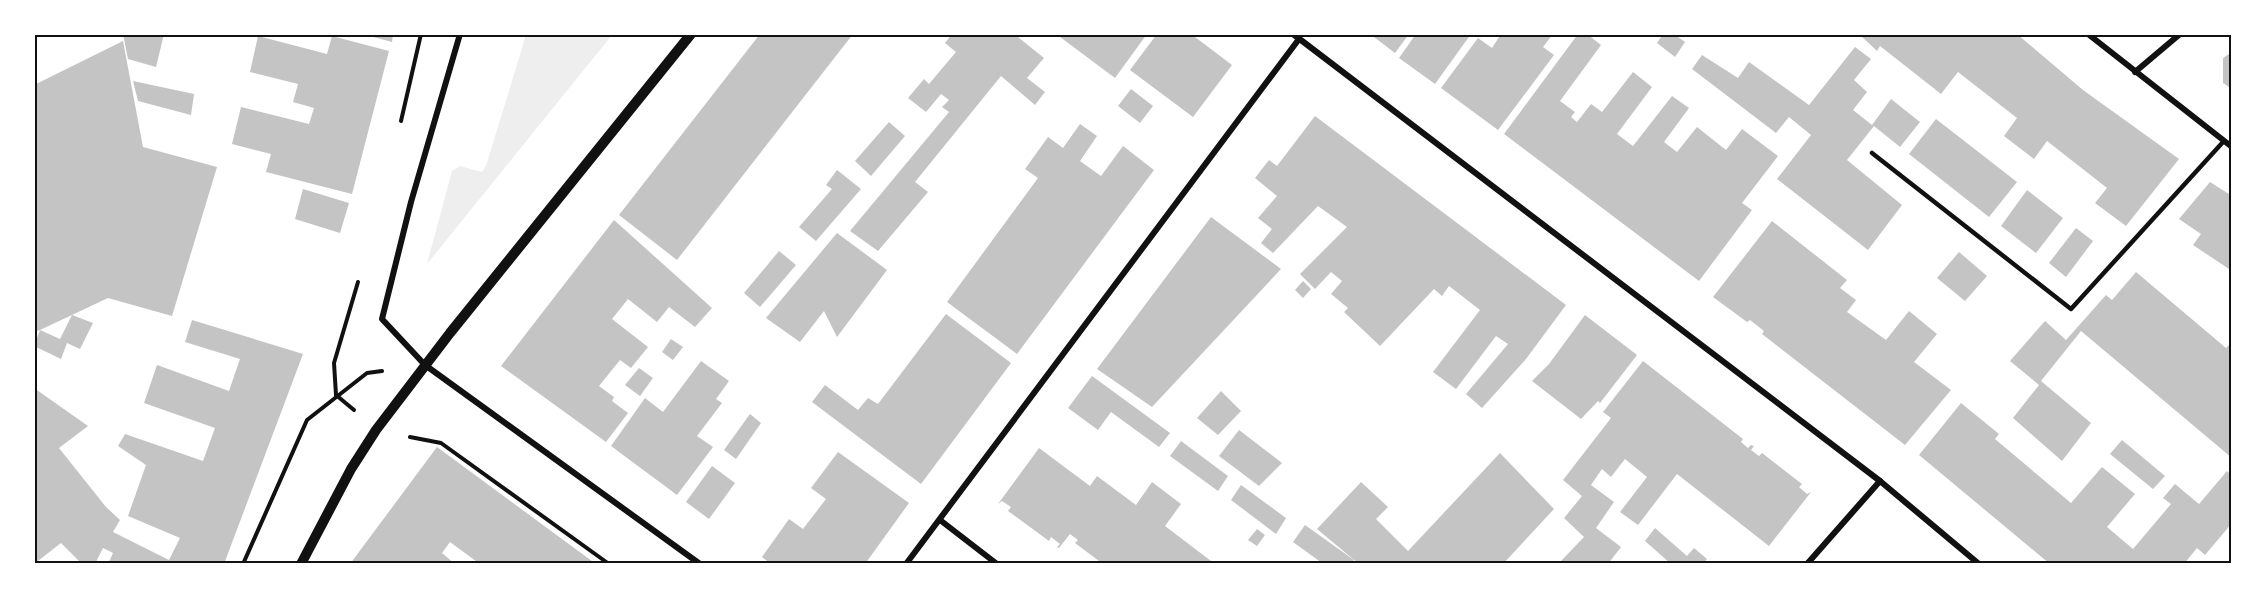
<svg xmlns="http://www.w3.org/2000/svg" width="2266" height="598" viewBox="0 0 2266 598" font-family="Montserrat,sans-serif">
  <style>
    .green { fill: #eee }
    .building { fill: #c4c4c4 }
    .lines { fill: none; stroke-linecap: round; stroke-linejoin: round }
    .path { stroke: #111; stroke-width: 4 }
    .service { stroke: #111; stroke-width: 4.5 }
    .minor { stroke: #111; stroke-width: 6 }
    .tertiary { stroke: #111; stroke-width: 10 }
    .neatline { fill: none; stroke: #111; stroke-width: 2 }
  </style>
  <rect width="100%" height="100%" fill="#fff"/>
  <path class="green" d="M526,35h86l-185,229 25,-93 8,-5 22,6 4,-6z"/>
  <g class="building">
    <path d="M123,34h41l-8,33 -28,-8z"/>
    <path d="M362,34h31l-1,8z"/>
    <path d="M760,34h93l-176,226 -58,-45z"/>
    <path d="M952,34h62l30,24 -17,20 18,14 -10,13 -34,-29 -86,106 13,10 -50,59 -28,-20 99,-119 -7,-5 7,-7 -8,-6 -15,18 -18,-14 16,-19 5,5 27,-32 -11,-9z"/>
    <path d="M1056,34h91l-32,44z"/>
    <path d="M1157,34h34l41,31 -39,52 -63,-47z"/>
    <path d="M1370,34h39l-14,19z"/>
    <path d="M1416,34h55l-36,50 -36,-26z"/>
    <path d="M1501,34h52l-10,13 11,8 -56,75 -57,-42 37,-50 14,10z"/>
    <path d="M1578,34h9l14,11 -41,56 15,11 -4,5 6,5 14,-18 11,8 31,-40 19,15 -35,47 16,12 39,-50 17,12 -25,34 13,10 20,-25 29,23 16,-21 36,27 -36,47 10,7 -53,71 -195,-147z"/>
    <path d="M1663,34h11l11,8 -10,15 -18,-14z"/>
    <path d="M1859,34h158l66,56 96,69 -53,67 -31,-23 12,-15 -60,-47 -13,18 -30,-23 13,-18 -59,-46 -17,22 -61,-48 -3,5z"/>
    <path d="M258,36l69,18 5,-18 57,15 -37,143 -86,-22 5,-18 -39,-10 9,-37 68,17 5,-16 -21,-6 5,-18 -48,-12z"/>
    <path d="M123,41l20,106 74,20 -45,149 -64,-18 -68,32 20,9 12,-24 21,8 -13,26 -13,-6 -6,16 -27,-13 6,-16 -6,2v-247z"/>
    <path d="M1855,47l16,12 -17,21 13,12 -14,18 19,15 19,-26 29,23 -20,25 -26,-21 -27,34 55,45 -34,45 -91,-71 34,-44 -22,-18 -13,16 -84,-64 10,-14 36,23 11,-16 60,43z"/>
    <path d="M2232,52v37l-9,-6v-25z"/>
    <path d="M133,81l61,13 -3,21 -53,-14z"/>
    <path d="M1131,89l22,17 -13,17 -22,-17z"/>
    <path d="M1315,116l251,189 -40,54 -44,49 -16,-14 42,-50 -12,-8 -40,53 -23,-17 47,-62 -31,-24 -7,10 -8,-7 -54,57 -36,-34 4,-4 -17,-14 11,-13 -11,-9 -16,17 -15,-15 47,-47 -29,-21 -45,47 -12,-10 11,-14 -14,-11 19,-22 -22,-18 14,-18 8,6z"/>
    <path d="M1936,119l81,63 -28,35 -80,-63z"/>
    <path d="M889,122l16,14 -34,40 -16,-15z"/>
    <path d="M1080,124l17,12 -17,25 21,15 22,-30 31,24 -137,184 -70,-52 91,-124 -13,-9 23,-32 15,11z"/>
    <path d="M837,170l24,19 -45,52 -17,-14 33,-38 -6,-4z"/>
    <path d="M2210,182l22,14v75l-39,-26 8,-11 -22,-15z"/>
    <path d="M303,189l46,14 -9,30 -45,-14z"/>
    <path d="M2027,190l36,28 -27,35 -35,-27z"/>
    <path d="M1211,217l70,52 -129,138 -55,-38z"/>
    <path d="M614,220l98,88 -17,19 -26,-20 -12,15 -29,-23 -16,20 36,28 -17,21 -11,-8 -21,26 15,11 -2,4 16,12 -22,29 -105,-76z"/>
    <path d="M1772,221l75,59 -7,8 16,12 -9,12 39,28 23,-29 28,23 -23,28 37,28 -46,55 -143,-111 2,-3 -14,-11 -3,2 -34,-25z"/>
    <path d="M2076,228l17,13 -27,36 -17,-14z"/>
    <path d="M837,233l50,37 -50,67 -13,-26 -24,31 -34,-24z"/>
    <path d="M779,251l17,14 -36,42 -16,-14z"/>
    <path d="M1959,252l28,24 -22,25 -28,-23z"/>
    <path d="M2136,272l90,76 6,-6v116l-151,-127 -40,50 50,42 -29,38 -49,-43 26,-33 -29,-24 35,-40 21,19 40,-45 6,5z"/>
    <path d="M1303,281l8,8 -8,9 -8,-8z"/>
    <path d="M946,314l65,49 -90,121 -109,-82 13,-17 33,25 10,-12 10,6z"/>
    <path d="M1585,315l52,40 -37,48 -2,-2 -17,18 -49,-38 17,-17z"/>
    <path d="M192,320l111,34 -79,210h-116l5,-11 -10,-5 -8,16h-13l-21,-21 -27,21v-176l54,38 -29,22 47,59 14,13 -7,12 56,28 11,-22 -52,-22 18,-51 -28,-19 7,-12 78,27 12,-33 -71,-25 13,-38 72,26 11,-32 -55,-17z"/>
    <path d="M671,339l12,8 -10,13 -11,-8z"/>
    <path d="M701,361l28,20 -13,18 6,4 -25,33 16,11 -36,48 -66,-49 34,-48 18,14z"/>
    <path d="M1643,361l100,78 -2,3 7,6 3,-3 3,1 -3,4 8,6 3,-3 40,31 -3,3 8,7 4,-2 -42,54 -92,-72 -39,51 -18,-13 27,-35 -22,-18 -14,18 -9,-8 -11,16 23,17 -18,26 25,19 -13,17 -47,-3 23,-24 -20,-19 18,-22 -19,-16 48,-62 -8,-6z"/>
    <path d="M639,368l14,10 -13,18 -15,-11z"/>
    <path d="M1092,376l78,57 -11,14 -48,-35 -13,18 -30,-22z"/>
    <path d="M1221,391l20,20 -23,24 -21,-17z"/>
    <path d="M1961,403l38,31 -4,5 76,64 31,-36 33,27 -28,33 26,22 38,-45 -8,-6 12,-14 24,20 28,-33 5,5v47l-27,32 -8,-7 -13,16h-134l-131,-109z"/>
    <path d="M750,414l11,9 -25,36 -12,-9z"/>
    <path d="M1239,430l43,33 -23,23 -40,-30z"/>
    <path d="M2122,440l43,36 -12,13 -43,-35z"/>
    <path d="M1181,441l47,35 -10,15 -48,-35z"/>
    <path d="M437,447l159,117h-116l-30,-22 -8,11 13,11h-105z"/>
    <path d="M1039,448l51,38 7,-10 39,29 16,-23 29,22 -16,22 50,38h-112l-28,-21 3,-3 -8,-6 -11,14 -2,-1 3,-3 -9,-7 -2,4 -41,-30 3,-4 -9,-6 -4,3z"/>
    <path d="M838,452l71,51 -44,61h-94l-9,-7 27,-38 14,10 23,-30 -15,-11z"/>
    <path d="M1500,453l54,56 -51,55h-144l-42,-35 44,-47 27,25 -12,12 32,32z"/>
    <path d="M712,466l23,17 -26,36 -23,-17z"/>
    <path d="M1241,485l45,33 -10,16 -45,-34z"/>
    <path d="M1305,525l49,35 -3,4 -29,-1 -29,-21z"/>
    <path d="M1655,528l32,28 7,-8 13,11 -4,5h-32l-26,-23z"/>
    <path d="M1257,529l8,6 -8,11 -9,-6z"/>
  </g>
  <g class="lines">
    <g class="path">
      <path d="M401,121l20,-87"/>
      <path d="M336,395l-2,-32 24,-81"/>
      <path d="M336,395l18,15"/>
      <path d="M410,437l31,6 168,121"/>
      <path d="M243,564l64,-144 60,-47 15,-2"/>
    </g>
    <path class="service" d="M1872,153l199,156 152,-167"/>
    <g class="minor">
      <path d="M460,34l-49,168 -29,117 43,46 275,199"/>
      <path d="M1293,34l587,447 99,83"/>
      <path d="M2088,34l144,113"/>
      <path d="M2135,72l45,-38"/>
      <path d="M940,520l57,44"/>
      <path d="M906,564l393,-525"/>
      <path d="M1807,564l73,-83"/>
    </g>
    <path class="tertiary" d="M301,564l50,-95 25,-39 74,-97 241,-299"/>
  </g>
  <rect width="2266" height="598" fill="none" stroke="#ffffff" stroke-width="72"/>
  <rect x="36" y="36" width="2194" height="526" class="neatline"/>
</svg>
